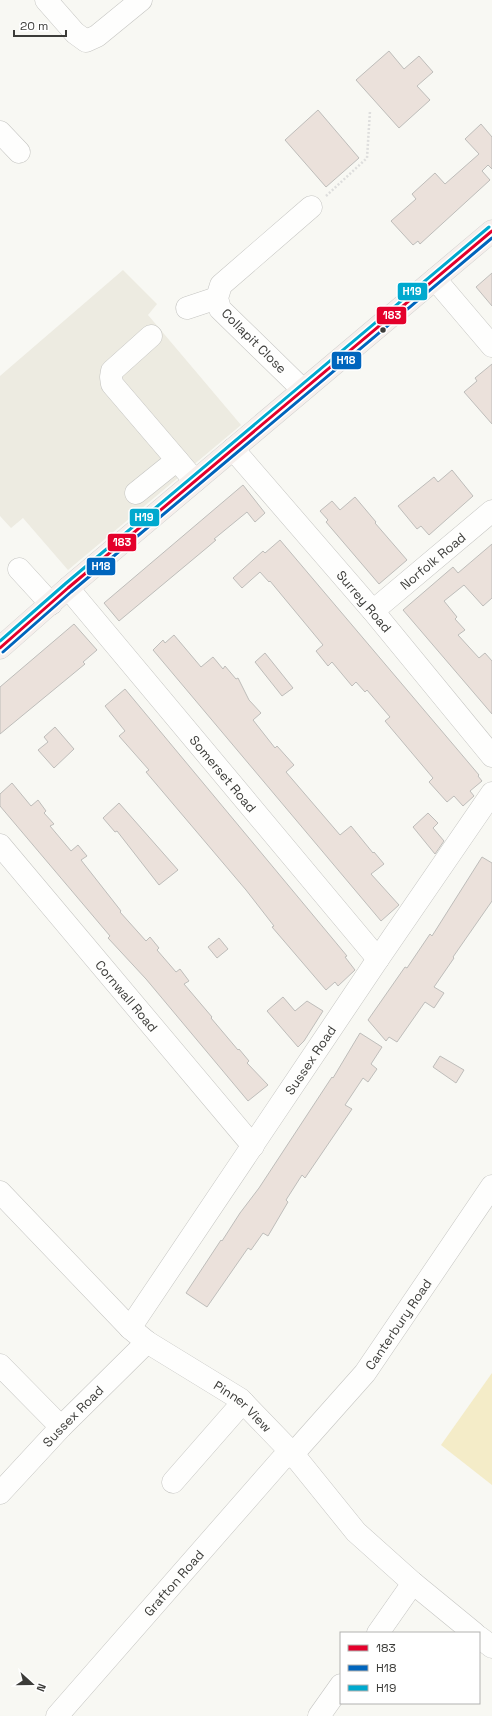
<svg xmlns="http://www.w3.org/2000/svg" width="492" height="1716" viewBox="0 0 492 1716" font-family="'Space Grotesk',sans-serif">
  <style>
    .built { fill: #edebe1 }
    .green { fill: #f4ecc8 }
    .building { fill: #ebe1db; stroke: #bebdba }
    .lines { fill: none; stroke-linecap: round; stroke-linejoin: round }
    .minor-casing { stroke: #c5c5c2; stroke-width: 23 }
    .major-casing { stroke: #d2d2d0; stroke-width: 23 }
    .path { stroke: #dededd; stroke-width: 2.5; stroke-dasharray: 2 2; stroke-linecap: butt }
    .minor { stroke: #fefefd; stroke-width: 22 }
    .major { stroke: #f6efec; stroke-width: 22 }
    .bus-1-casing { stroke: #fff; stroke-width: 6 }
    .bus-2-casing { stroke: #fff; stroke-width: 6 }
    .bus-3-casing { stroke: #fff; stroke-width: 6 }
    .bus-1 { stroke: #e4002b; stroke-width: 3 }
    .bus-2 { stroke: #0065bd; stroke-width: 3 }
    .bus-3 { stroke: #00a9ce; stroke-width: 3 }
    .bus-dot { fill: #3c3c39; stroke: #fff; stroke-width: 1.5 }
    .labels { text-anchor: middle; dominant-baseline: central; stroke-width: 3; stroke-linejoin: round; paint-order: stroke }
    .street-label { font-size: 13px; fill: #3c3c39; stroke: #fff }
    .line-badge { stroke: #fff; stroke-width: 1.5 }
    .badge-label { font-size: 11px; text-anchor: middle; font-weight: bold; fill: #fff }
  </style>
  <rect width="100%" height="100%" fill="#f8f8f3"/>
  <path class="built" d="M123,270l34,34 -9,11 93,110 -173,145 -45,-52 -12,10 -11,-12v-140z"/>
  <path class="green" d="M492,1373v112l-51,-40z"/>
  <g class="building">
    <path d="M389,51l15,18 15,-13 14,16 -16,14 13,14 -31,28 -43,-48z"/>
    <path d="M318,110l41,48 -33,29 -41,-47z"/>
    <path d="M481,124l11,13v32l-4,-4 -6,6 8,9 -70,64 -2,-3 -5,4 -22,-24 25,-22 -4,-5 23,-21 10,11 34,-30 -14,-15z"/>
    <path d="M492,273v33l-16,-19z"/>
    <path d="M492,364v60l-28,-32 13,-11 -2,-3z"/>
    <path d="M452,470l21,26 -44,39 -8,-9 -4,3 -19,-23 36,-29 4,5z"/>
    <path d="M243,485l22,28 -10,9 -8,-10 -33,27 2,1 -7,6 -90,75 -15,-18z"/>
    <path d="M355,497l21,25 -1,1 32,37 -28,24 -53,-62 2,-2 -8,-9 12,-10 8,9z"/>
    <path d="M280,540l199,235 -1,1 4,5 -12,10 4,5 -11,10 -9,-10 -7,6 -18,-20 4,-4 -48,-57 5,-4 -23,-27 -2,2 -9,-10 -4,4 -20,-24 -4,4 -12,-15 7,-6 -53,-64 -1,1 -9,-10 -18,16 -9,-10 30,-27 2,2z"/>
    <path d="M492,544v54l-9,8 -19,-21 -20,16 13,16 -2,2 10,11 -7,5 21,23 6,-5 7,8v53l-89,-104 50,-43 5,6z"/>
    <path d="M74,624l23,26 -14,12 2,2 -85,70v-47z"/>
    <path d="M174,635l27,32 12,-10 10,12 2,-3 11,13 2,-1 11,22 12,13 -8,7 22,28 2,-2 17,19 -8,7 54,63 11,-9 22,27 1,-1 10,12 -13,10 28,31 -18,16 -228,-271 10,-10 2,3z"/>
    <path d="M265,653l28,35 -11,8 -27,-34z"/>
    <path d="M125,689l222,267 -2,1 10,13 -17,16 -3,-4 -9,8 -54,-63 2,-1 -28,-36 -100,-118 3,-2 -30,-34 6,-5 -20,-25z"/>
    <path d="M55,727l19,22 -20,19 -16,-18 10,-8 -4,-5z"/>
    <path d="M12,783l19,23 7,-6 8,11 -2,2 10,11 -4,2 21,25 7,-6 9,11 -6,4 40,51 -1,1 26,29 4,-4 9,11 -2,2 19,22 4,-3 9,12 -5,3 28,33 -1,1 27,32 1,-1 10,12 -2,2 21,22 -20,16 -102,-122 -38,-41 2,-2 -110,-130v-12z"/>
    <path d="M119,803l59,67 -19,15 -42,-54 -2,1 -12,-14z"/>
    <path d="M428,813l10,10 -5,5 11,13 -9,13 -22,-27z"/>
    <path d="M482,857l10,6v38l-39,56 1,1 -20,29 10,6 -10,15 -9,-6 -28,40 -8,-5 -3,4 -18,-21 37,-53 2,1 23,-34 2,2z"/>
    <path d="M219,938l9,11 -11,9 -9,-11z"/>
    <path d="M283,997l12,14 12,-10 16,10 -19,30 -6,6 -31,-36z"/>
    <path d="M360,1033l22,14 -11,17 6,5 -9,13 -5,-4 -18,27 7,4 -47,69 -3,-3 -16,25 2,2 -20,34 -5,-3 -12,17 -3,-2 -41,59 -21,-14 35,-53 1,1 18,-28 19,-25 73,-111 1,1z"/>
    <path d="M440,1056l24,14 -8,13 -23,-16z"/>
  </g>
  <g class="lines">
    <defs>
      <g id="minor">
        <path d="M46,0l29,33 11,8 11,-5 44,-36"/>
        <path d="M0,132l19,20"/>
        <path d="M435,279l57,67"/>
        <path d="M187,308l30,-10"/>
        <path d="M151,336l-39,35 -1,6 1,7 83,97"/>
        <path d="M303,390l-83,-81 -3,-11 4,-13 90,-78"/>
        <path id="s1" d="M233,449l140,162 119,145"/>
        <path d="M136,493l41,-33"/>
        <path d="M19,569l32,35"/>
        <path id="s2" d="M68,588l310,371"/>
        <path id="s3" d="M373,611l119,-100"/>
        <path id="s4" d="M0,845l253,301"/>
        <path id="s5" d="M0,1192l130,136 17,14 93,57 53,55 63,78 57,51 61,50"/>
        <path id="s6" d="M130,1328l248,-369 114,-166"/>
        <path d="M0,1365l61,62"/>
        <path d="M173,1482l70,-80"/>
        <path id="s7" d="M0,1493l61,-66 86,-85"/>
        <path d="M378,1633l35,-50"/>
        <path d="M479,1637l13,10"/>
        <path id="s8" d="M57,1716l225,-257 11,-5 72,-81 127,-187"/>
        <path d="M319,1716l22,-31"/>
      </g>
      <path id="major" d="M0,648l68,-60 424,-357"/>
    </defs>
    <use href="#minor" class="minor-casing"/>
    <use href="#major" class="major-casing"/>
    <path class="path" d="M326,196l41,-38 3,-47"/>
    <use href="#minor" class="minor"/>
    <use href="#major" class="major"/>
    <defs>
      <path id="bus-1" d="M0,648l68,-60 424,-357"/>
      <path id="bus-2" d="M3,652l68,-60 421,-354"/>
      <path id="bus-3" d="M0,641l65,-57 424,-357"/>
    </defs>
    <use href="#bus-1" class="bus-1-casing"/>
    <use href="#bus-2" class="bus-2-casing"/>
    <use href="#bus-3" class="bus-3-casing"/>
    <use href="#bus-1" class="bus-1"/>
    <use href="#bus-2" class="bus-2"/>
    <use href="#bus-3" class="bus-3"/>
  </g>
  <circle class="bus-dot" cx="383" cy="330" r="3.5"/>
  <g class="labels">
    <g class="street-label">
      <text transform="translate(254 341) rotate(45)">Collapit Close</text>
      <text stroke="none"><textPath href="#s3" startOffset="78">Norfolk Road</textPath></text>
      <text stroke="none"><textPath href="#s1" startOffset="201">Surrey Road</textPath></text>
      <text stroke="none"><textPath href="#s2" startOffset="242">Somerset Road</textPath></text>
      <text stroke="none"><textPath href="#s4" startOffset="197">Cornwall Road</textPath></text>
      <text stroke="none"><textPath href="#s6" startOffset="323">Sussex Road</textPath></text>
      <text stroke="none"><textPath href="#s8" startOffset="521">Canterbury Road</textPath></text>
      <text stroke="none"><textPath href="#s5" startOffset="326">Pinner View</textPath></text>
      <text stroke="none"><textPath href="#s7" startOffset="106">Sussex Road</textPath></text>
      <text stroke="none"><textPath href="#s8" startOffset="177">Grafton Road</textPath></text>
    </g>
  </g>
  <g class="line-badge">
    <rect x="397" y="282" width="31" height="19" rx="4" fill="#00a9ce"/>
    <rect x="376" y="306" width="31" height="19" rx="4" fill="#e4002b"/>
    <rect x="331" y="351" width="31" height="19" rx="4" fill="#0065bd"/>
    <rect x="129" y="508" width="31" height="19" rx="4" fill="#00a9ce"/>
    <rect x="107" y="533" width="30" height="19" rx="4" fill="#e4002b"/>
    <rect x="86" y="557" width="30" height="19" rx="4" fill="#0065bd"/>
  </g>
  <g class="badge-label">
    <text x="412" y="295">H19</text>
    <text x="392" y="319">183</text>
    <text x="346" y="364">H18</text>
    <text x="144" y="521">H19</text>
    <text x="122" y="546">183</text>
    <text x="101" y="570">H18</text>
  </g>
  <rect x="340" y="1632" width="140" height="72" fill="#ffffff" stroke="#b1b1b0"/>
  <rect x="348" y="1645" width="20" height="6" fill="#e4002b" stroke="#b1b1b0"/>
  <text x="376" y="1652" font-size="12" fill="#3c3c39">183</text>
  <rect x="348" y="1665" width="20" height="6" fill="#0065bd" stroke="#b1b1b0"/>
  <text x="376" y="1672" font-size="12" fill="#3c3c39">H18</text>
  <rect x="348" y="1685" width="20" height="6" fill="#00a9ce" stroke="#b1b1b0"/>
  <text x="376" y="1692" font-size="12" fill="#3c3c39">H19</text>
  <g transform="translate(32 1684) rotate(111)" stroke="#ffffff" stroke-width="3" paint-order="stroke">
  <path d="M0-3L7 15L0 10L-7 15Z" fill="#3c3c39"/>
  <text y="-6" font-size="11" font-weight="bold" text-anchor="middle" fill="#3c3c39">N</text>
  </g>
  <path d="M14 30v6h52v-6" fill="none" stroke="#3c3c39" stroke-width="2"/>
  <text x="20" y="30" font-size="12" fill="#3c3c39" stroke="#ffffff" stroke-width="3" paint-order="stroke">20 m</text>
</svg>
